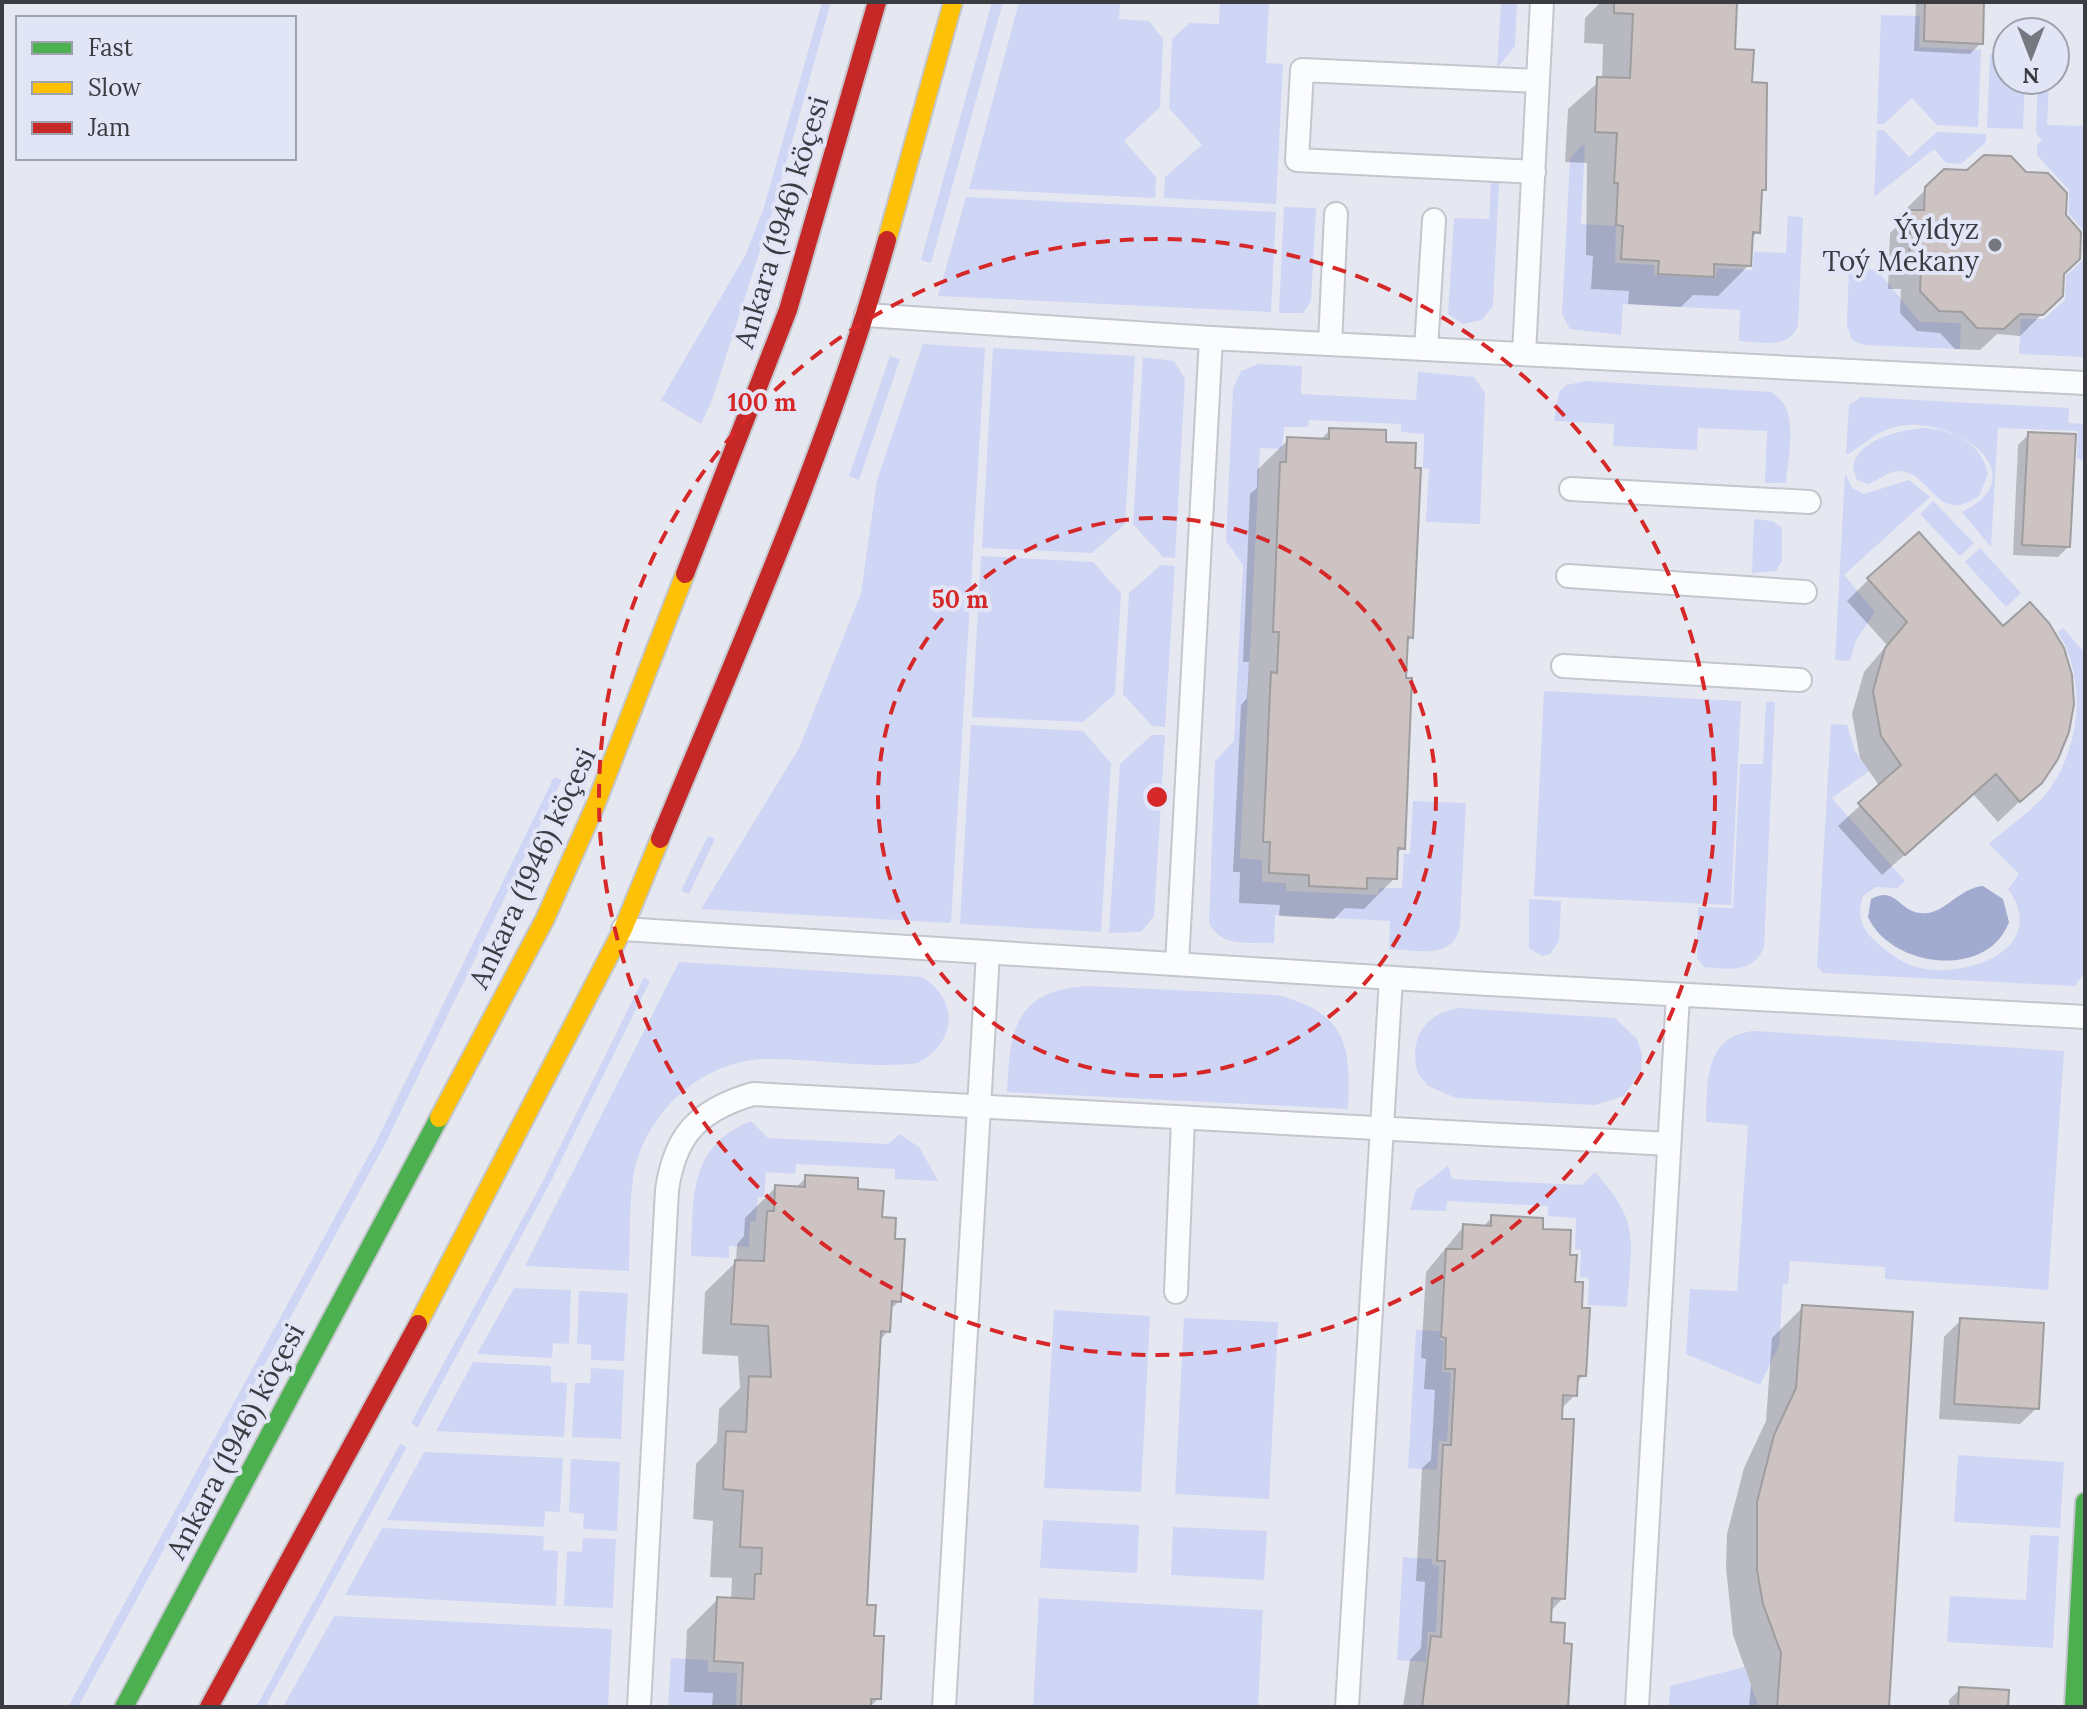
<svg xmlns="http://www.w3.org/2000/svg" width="2087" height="1709" viewBox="0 0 2087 1709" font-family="Lora,serif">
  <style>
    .green { fill: #ced5f5 }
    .water { fill: #a1aacf }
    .shadow { fill: #0003 }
    .building { fill: #cdc3c2; stroke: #9e9d9f; stroke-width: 2 }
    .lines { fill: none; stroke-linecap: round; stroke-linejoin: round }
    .lane-casing { stroke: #c4c6cd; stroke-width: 26 }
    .fast-casing { stroke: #c4c6cd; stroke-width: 22 }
    .slow-casing { stroke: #c4c6cd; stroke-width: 22 }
    .jam-casing { stroke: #c4c6cd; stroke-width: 22 }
    .lane { stroke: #fbfcfd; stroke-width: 22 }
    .fast { stroke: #4caf50; stroke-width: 18 }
    .slow { stroke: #ffc107; stroke-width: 18 }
    .jam { stroke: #c62828; stroke-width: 18 }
    .ring { fill: none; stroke: #d62828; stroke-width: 4; stroke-dasharray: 14 10 }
    .poi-dot { fill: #76787f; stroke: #e1e5f6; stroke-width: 3 }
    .labels { text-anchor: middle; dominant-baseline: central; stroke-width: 8; stroke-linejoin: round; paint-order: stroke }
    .street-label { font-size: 28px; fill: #3a3c42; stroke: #e1e5f6 }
    .poi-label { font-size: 28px; fill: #3a3c42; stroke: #e1e5f6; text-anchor: end }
    .centre { fill: #d62828; stroke: #e1e5f6; stroke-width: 4 }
    .ring-label { font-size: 24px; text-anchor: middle; font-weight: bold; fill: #d62828; stroke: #e1e5f6; stroke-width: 8; stroke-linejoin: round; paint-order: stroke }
  </style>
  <rect width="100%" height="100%" fill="#e6e8f1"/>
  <g class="green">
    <path d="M822,2h9l-58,208 -61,190 -11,24 -40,-24 85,-146 18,-47z"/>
    <path d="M992,2h11l-72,261 -10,-3z"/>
    <path d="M1019,2h101l-1,17 30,2 14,18 -3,68 -36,34 32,36 -1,21 -186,-9z"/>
    <path d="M1220,2h49l-3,61 17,1 -7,140 -112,-6 1,-21 37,-32 -33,-37 3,-69 18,-16 29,1z"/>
    <path d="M1501,2h16l-2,44 -18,22z"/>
    <path d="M1881,15l39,1 -1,31 62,3 -3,77 -41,-2 -25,-27 -28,26h-7z"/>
    <path d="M1990,54h17v26h18l-2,49 -36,-1z"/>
    <path d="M2038,80h11l-2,45 38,1v231l-66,-3 2,-35h23l21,-19 1,-24 17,-16 2,-28 -16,-18v-24l-32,-35v-10l5,-4 -6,-8z"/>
    <path d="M1877,130h7l25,27 28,-25 49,2v8l-25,22 -15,-1 -12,-14 -60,48z"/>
    <path d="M1582,145l3,1 -4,78 35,2 -1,37 39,2v10l62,3 1,-10 35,2 2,-18 32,1 2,-37 15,1 -5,108c-8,25 -38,17 -59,16l1,-31 -117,-6 -2,31 -51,-6 -8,-15 8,-156z"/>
    <path d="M1491,179l8,4 -6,123 -11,14 -19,4 -15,-10 6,-96 35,1z"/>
    <path d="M966,197l310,15 -5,100 -333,-16z"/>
    <path d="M1284,207l32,1 -5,93 -8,12h-24z"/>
    <path d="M1849,268l28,2 43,52 41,1 -1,26 -96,-4 -12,-5 -5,-15z"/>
    <path d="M923,344l62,4 -34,575 -250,-14 98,-161 62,-155 16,-113z"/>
    <path d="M993,348l142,8 -10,168 -33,29 -110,-5z"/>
    <path d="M890,356l10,3 -41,121 -10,-4z"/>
    <path d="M1143,357l31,4 11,18 -10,179 -12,-1 -30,-33z"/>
    <path d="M1258,364l44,2 -1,28 115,6 2,-28 56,5 11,16 -5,131 -54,-2 3,-53 -6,-1 1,-34 -23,-2v-8l-92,-4 -1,7h-24l-2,22 -22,-1 -20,410 22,2v22l24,1v8l92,4 1,-7h23l2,-34h6l3,-53 53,2 -6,122c-6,36 -43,25 -71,24l1,-28 -115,-6 -1,28c-24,-1 -53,5 -65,-20l6,-162 19,-20 9,-176 -17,-24 7,-152 8,-18z"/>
    <path d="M1587,381l184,11c30,16 17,62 15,91h-21l2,-52 -69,-3 -1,22 -84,-4 1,-22 -60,-3 5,-29 7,-7z"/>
    <path d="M1861,397l208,11 -1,15 17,1v36l-8,-1 1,-28 -80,-3 -7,119 -29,-35c77,-38 -8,-96 -63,-86 -23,4 -35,20 -53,29l3,-50z"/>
    <path d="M1922,428c30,1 59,14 66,46l-9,22c-44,31 -48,-27 -82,-25 -10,1 -19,10 -29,13l-11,-4 -4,-12c4,-29 45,-37 69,-40z"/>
    <path d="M1845,473l7,15 12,6 45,-14 21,17 -86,78 31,37 -19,28 -6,21 -15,-1z"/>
    <path d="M1933,501l41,42 -14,13 -40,-42z"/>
    <path d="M1754,519l18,2 10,7v33l-6,10 -24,2z"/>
    <path d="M1980,548l41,45 -15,14 -41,-45z"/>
    <path d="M981,556l112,6 28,31 -6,101 -32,28 -111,-5z"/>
    <path d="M1161,565l14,1 -10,161 -13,-1 -29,-32 6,-101z"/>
    <path d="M2063,628l22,25v319l-10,14 -252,-13 -6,-7 14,-242 16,1 8,26 14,20 -37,27 73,83 -8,7 -21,-1 -13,9c-6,17 -3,31 11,44 12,11 26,22 42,27 47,13 136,-17 92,-78l11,-15 -30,-30c19,-17 45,-34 60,-54 32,-46 38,-110 9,-158z"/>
    <path d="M1544,691l197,10 -10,204 -197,-9z"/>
    <path d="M1766,702h9l-11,245c-11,27 -34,22 -60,20l-7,-9 1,-51 35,1 7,-144h23z"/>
    <path d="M971,725l112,6 28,32 -10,169 -141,-8z"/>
    <path d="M1152,735h13l-11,181 -13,16 -32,1 11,-169z"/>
    <path d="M554,777l8,3 -177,364 -307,563h-10l309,-567z"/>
    <path d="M708,836l7,3 -26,55 -8,-3z"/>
    <path d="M1529,899l32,2 -2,40 -9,13 -8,2 -13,-8z"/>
    <path d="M679,962l243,15c38,23 34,66 -4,86 -49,6 -99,-4 -148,-4 -67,-1 -126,54 -137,119 -4,30 -3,63 -4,93l-104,-5z"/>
    <path d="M644,977l6,4 -102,206 -130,240 -7,-4 131,-240z"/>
    <path d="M1089,986l188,9c69,18 74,48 71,114l-341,-17c3,-64 8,-102 82,-106z"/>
    <path d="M1460,1008l155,10 22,21 5,15 -1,16 -17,26 -29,9 -139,-7 -28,-12 -10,-12c-10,-35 6,-61 42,-66z"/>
    <path d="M1754,1031l310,20 -16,239 -163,-11v-12l-95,-6 -2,23 -5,1 -4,61 -19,39 -74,-31 4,-65 47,2 11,-166 -42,-3c2,-39 -3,-86 48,-91z"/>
    <path d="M751,1121l17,17 120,6 12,-10 20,14 18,33 -43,-2v-10l-99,-5 -1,10 -29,-2 -2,25h-6l-2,24 -6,1 -1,25 -20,-1v12l-38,-2c3,-59 -4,-109 60,-135z"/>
    <path d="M1448,1166l4,13 130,6 13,-13c47,52 36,69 32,135l-39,-2 1,-27 -9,-1 1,-27 -6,-1 1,-31 -28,-2v-10l-101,-5 -1,10 -36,-1 6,-20z"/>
    <path d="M514,1288l57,2 -2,54 -16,-1 -1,15 -75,-4z"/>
    <path d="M579,1291l49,2 -4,68 -33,-1v-15l-14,-1z"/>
    <path d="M1054,1310l96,6 -9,176 -97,-4z"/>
    <path d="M1184,1318l94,4 -9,177 -94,-5z"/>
    <path d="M1416,1330l24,1v9l4,1 -2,31 9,1 -4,68h-8l-2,29 -29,-2z"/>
    <path d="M473,1362l78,4v16l16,1 -3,54 -128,-6z"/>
    <path d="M591,1368l33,2 -3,69 -49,-2 3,-54h15z"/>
    <path d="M400,1444l7,3 -142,260h-9z"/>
    <path d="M424,1452l139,6 -3,54 -15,-1 -1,16 -157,-7z"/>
    <path d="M1958,1455l106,7 -4,66 -106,-6z"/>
    <path d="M571,1459l49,3 -3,69 -34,-2 1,-15 -15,-2z"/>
    <path d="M1043,1520l96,5 -2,48 -97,-5z"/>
    <path d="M1173,1527l94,4 -3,49 -93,-5z"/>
    <path d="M382,1528l162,8 -1,14 15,1 -2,55 -211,-11z"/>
    <path d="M2030,1535l29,1 -6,112 -106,-6 3,-46 76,4z"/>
    <path d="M583,1538l33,1 -3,69 -49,-2 3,-55 15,1z"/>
    <path d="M1403,1557l29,2v6l7,1 -3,66h-8l-2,30 -29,-2z"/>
    <path d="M1039,1598l224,12 -5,97h-225z"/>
    <path d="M334,1616l278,13 -4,78h-325z"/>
    <path d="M671,1658l37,2v12l29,1 -1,34h-68z"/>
    <path d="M1744,1667l15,40h-90l1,-21z"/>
  </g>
  <path class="water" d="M1983,886l20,13 6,23c-21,58 -118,46 -141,-5l3,-18c25,-14 28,13 50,14 23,3 37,-25 62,-27z"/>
  <g class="shadow">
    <path d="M1601,2h134l-2,48 17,34 8,148 -8,7 -1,26 -31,31 -25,-1 -12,12 -53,-3 1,-13 -38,-2 2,-33 -7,-1 1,-92 -22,-1 3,-53 34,-30 1,-35 -19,-1 1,-25z"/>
    <path d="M1916,2h66l-1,41 -11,11 -56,-3z"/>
    <path d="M1926,189l136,85 -1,21 -41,41 -23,-2 -17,16 -25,-1 -15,-16 -23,-2 -17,-18 1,-24h-13l2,-56 14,-13v-9z"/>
    <path d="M1330,430l82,207 -7,6 -2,205 -7,6 -1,24 -31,31 -19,-1 -11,11 -55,-3 1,-11 -41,-2 1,-31h-7l8,-167 6,-7 2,-36h-6l7,-168 7,-6v-18l31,-30 31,1z"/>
    <path d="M2029,434l40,112 -11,11 -45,-2 5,-110z"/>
    <path d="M1869,579l198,153 -27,50 -42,40 -25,-28 -91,81 -44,-49 42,-39 -20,-29 -8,-44 12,-42 23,-27 -40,-44z"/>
    <path d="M806,1178l49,13 38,49 6,61 -10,10 -1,20 -9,10 -14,265 14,92 -9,9h-158l1,-14 -29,-1 3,-62 31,-31 13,1 1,-22 -22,-1 3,-56 -20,-2 3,-55 21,-22 2,-33 21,-21 -2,-32 -36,-2 3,-62 31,-30 1,-18 7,-8 1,-18 31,-31 19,1z"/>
    <path d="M1492,1217l48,14 28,26 5,27 11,91 -8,8 -1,12 -15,15 3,188 -13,14 -1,12 17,83h-163l7,-47 11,-12 4,-66 -9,-1 6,-113 9,-8 4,-70 -11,-1 2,-30 -5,-1 5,-86 38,-46 18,2z"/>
    <path d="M1802,1308l85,399h-138l2,-22 -18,-50 -7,-67 1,-34 17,-66 22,-47 6,-83z"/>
    <path d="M1960,1321l77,87 -17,16 -81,-5 5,-82z"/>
    <path d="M1960,1689l46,18h-57v-7z"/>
  </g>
  <g class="building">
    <path d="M1614,2h123l-2,47 19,1 -2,32 15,1 -1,107h-4l-2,43 -7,-1 -2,34 -37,-2v13l-56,-3 1,-13 -38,-2 2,-33 -7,-1 2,-42h-4l3,-50 -22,-1 2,-55 33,1 3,-64 -19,-1z"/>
    <path d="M1925,2h59l-1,42 -59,-3z"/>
    <path d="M1984,155l27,1 15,16 22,1 19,20 -1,22 15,17 -1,27 -16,15 -1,22 -20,19 -23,-1 -16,15 -27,-1 -15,-16 -23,-1 -19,-20 1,-23h-12l2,-58h13l1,-23 19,-18 23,1z"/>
    <path d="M1329,428l57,2v12l30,1 -1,25h6l-8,170 -5,-1 -2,41h6l-7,171 -7,-1 -1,31 -30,-1v11l-58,-3v-11l-40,-2 1,-31h-7l8,-170 6,1 2,-41h-6l7,-170h6l1,-25 42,2z"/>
    <path d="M2028,432l48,2 -6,113 -48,-2z"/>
    <path d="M1919,532l84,94 27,-24 19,21 15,25 8,27 2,29 -5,28 -11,27 -16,24 -22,19 -24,-28 -91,81 -47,-52 43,-38 -20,-29 -8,-45 12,-43 22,-26 -40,-44z"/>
    <path d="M805,1175l53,3v11l26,2 -2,26 14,1 -1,21h10l-4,63 -9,-1 -2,31 -9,-1 -14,274h9l-2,31h10l-3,63h-10v8h-130l2,-44 -29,-2 3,-64 37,2 1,-25h6l1,-26 -22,-1 3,-56 -20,-2 3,-58 20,1 3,-56 22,1 -3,-51 -37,-2 4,-64 29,1 3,-50h7l1,-26 30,2z"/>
    <path d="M1491,1215l52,3v11l28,1 -1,25h7l-2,27h8l-1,26h8l-4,68h-8l-1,20 -14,-1 -1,24h12l-9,180 -13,-1 -1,24 14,1 -1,20 8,1 -4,63h-146l9,-71 10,1 4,-76h-8l6,-116h8l4,-76h-10l1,-31 -5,-1 5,-88h16l1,-25 28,2z"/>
    <path d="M1802,1305l111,7 -24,395h-112l4,-54 -18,-49 -6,-34v-68l17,-67 22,-47z"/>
    <path d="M1960,1318l84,5 -5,86 -85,-5z"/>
    <path d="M1959,1687l50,3 -1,17h-50z"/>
  </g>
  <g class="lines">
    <defs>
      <g id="lane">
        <path d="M1534,172l-237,-12 5,-90 236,11"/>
        <path d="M866,315l345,23 874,45"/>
        <path d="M1330,344l6,-130"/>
        <path d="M1426,349l8,-129"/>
        <path d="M1524,354l18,-352"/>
        <path d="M1571,489l238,13"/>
        <path d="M1568,576l237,16"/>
        <path d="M1563,666l237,14"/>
        <path d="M623,929l865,55 597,33"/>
        <path d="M1177,964l34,-626"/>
        <path d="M1176,1292l7,-173"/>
        <path d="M639,1707l28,-517c8,-56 32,-80 86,-96l916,50"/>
        <path d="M944,1707l44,-754"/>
        <path d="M1347,1707l44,-729"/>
        <path d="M1637,1707l41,-712"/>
      </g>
      <g id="fast">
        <path d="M124,1707l315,-589"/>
        <path d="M2074,1707l11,-205"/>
      </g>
      <g id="slow">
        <path d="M887,240l66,-238"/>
        <path d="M439,1118l106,-199 50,-113 90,-232"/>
        <path d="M418,1324l205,-395 37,-90"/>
      </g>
      <g id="jam">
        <path d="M685,574l103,-264 89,-308"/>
        <path d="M660,839c81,-197 170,-394 227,-599"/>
        <path d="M209,1707l209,-383"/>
      </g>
    </defs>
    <use href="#lane" class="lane-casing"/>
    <use href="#fast" class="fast-casing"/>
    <use href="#slow" class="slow-casing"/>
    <use href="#jam" class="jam-casing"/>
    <use href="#lane" class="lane"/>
    <use href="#fast" class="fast"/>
    <use href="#slow" class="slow"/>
    <use href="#jam" class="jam"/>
  </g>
  <g class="ring">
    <circle cx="1157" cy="797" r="279"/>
    <circle cx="1157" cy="797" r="558"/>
  </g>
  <circle class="poi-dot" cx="1995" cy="245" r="8"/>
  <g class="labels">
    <g class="street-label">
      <text transform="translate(781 222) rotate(-73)">Ankara (1946) köçesi</text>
      <text transform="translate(532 868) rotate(-65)">Ankara (1946) köçesi</text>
      <text transform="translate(235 1441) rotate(-62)">Ankara (1946) köçesi</text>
    </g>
    <g class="poi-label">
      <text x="1979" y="229">Ýyldyz<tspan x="1979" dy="32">Toý Mekany</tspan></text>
    </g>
  </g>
  <circle cx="1157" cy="797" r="12" class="centre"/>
  <g class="ring-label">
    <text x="762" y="411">100 m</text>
    <text x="960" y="608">50 m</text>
  </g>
  <rect width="2087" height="1709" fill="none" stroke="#3a3c42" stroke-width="8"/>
  <rect x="16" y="16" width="280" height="144" fill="#e1e5f6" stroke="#9ea1ae" stroke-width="2"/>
  <rect x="32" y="42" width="40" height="12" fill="#4caf50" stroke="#9ea1ae" stroke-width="2"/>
  <text x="88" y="56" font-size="24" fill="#3a3c42">Fast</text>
  <rect x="32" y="82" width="40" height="12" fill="#ffc107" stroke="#9ea1ae" stroke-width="2"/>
  <text x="88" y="96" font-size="24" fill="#3a3c42">Slow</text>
  <rect x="32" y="122" width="40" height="12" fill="#c62828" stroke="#9ea1ae" stroke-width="2"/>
  <text x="88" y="136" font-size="24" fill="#3a3c42">Jam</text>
  <g transform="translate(2031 56) rotate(180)"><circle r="38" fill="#e1e5f6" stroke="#9ea1ae" stroke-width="2"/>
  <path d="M0-6L14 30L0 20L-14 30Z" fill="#76787f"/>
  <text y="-12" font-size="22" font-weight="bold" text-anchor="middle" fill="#3a3c42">N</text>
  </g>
</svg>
